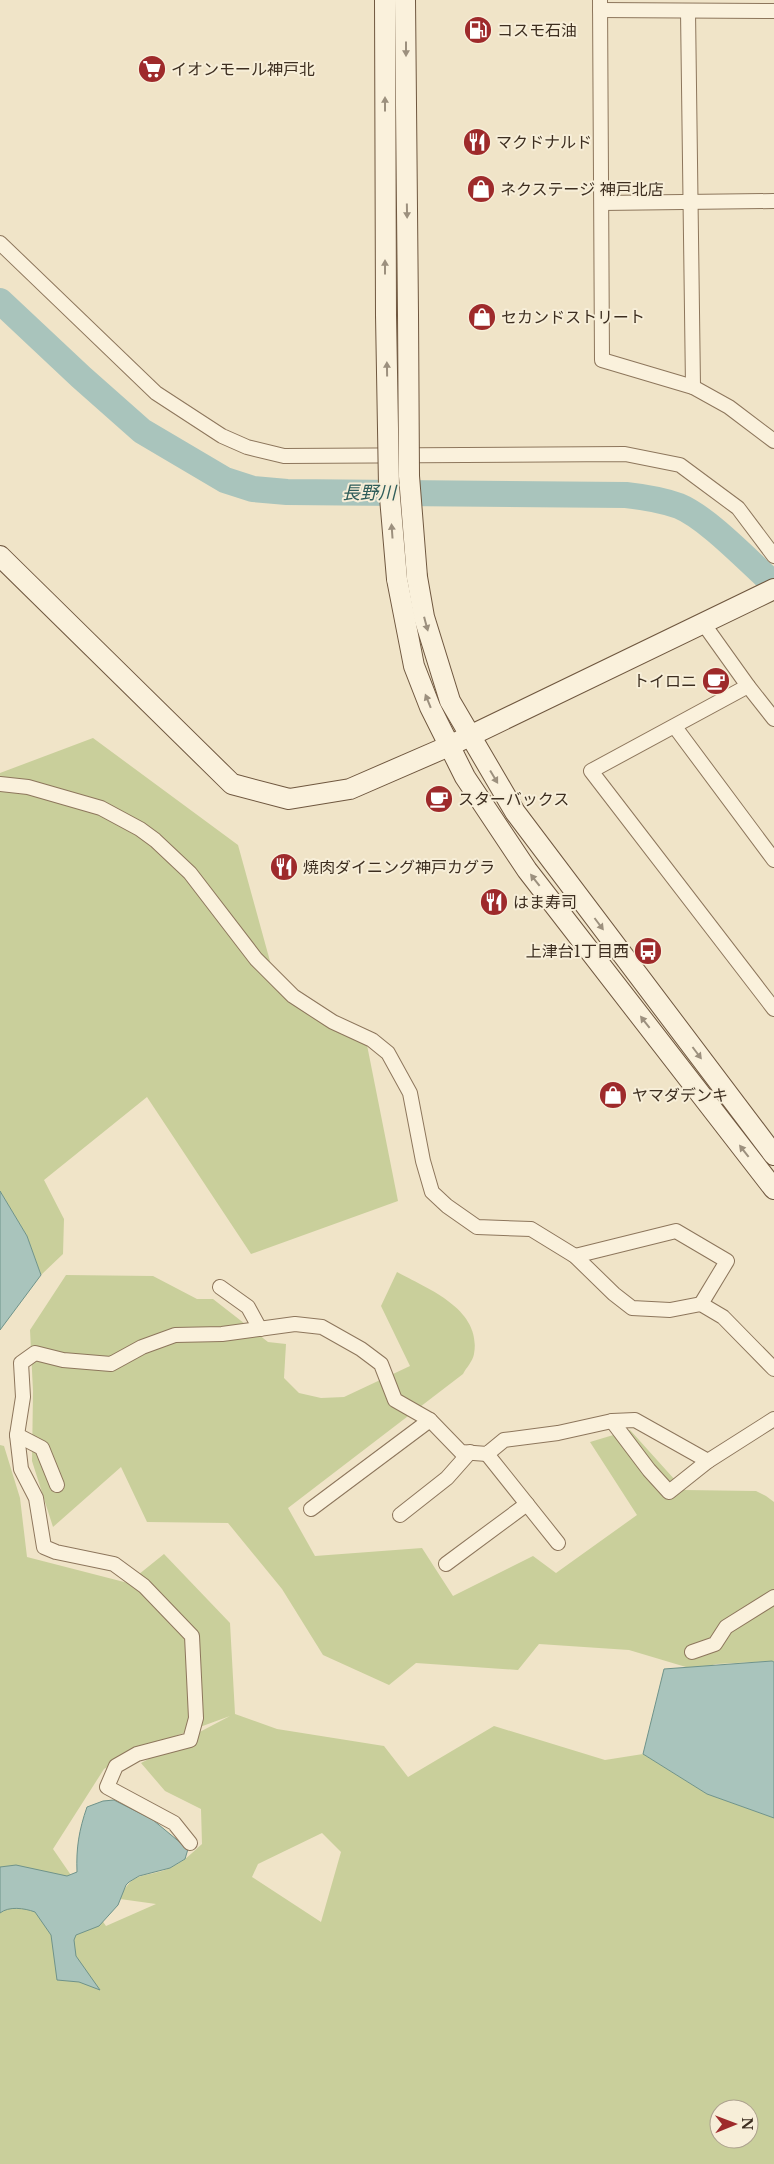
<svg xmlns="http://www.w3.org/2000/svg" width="774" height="2164" viewBox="0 0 774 2164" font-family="'Libre Baskerville','Noto Sans JP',serif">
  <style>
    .green { fill: #c9cf9b; fill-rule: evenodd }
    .water { fill: #a9c4bc; stroke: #6f938a }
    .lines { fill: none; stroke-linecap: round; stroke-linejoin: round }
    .river { stroke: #a9c4bc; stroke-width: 26 }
    .street-casing { stroke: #8d765c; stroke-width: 16 }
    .secondary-casing { stroke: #6f573f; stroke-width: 22 }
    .street { stroke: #faf1dc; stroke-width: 14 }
    .secondary { stroke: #faf1dc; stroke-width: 20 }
    .secondary-bridge-casing { stroke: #6f573f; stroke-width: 22; stroke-linecap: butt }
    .secondary-bridge { stroke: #faf1dc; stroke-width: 20 }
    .oneway { fill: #9c907e }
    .labels { text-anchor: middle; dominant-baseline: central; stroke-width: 4; stroke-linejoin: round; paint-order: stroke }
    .poi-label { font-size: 16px; fill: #3d2e20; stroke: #f7eed8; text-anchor: start }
    .water-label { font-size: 18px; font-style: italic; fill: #2f5d5a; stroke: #f7eed8 }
  </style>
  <rect width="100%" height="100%" fill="#f0e4c8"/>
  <g class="green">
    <path d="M93,738l145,107 38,138 91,62 31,156 -147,53 -104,-157 -103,83 20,39 -1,35 -22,21 -14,-39 -27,-45v-418z"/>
    <path d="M397,1272c31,17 85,37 77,82 -1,7 -8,14 -11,20l-175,134 27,48 107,-8 31,48 80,-40 23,17 81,-58 -47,-73 40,-12 54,60 72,1 10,5 8,6v159l-58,3 -20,6 -67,-20 -90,-6 -21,26 -102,-7 -27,22 -66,-30 -41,-66 -54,-66 -81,-1 -26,-55 -68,60 -21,-66 1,-70 -3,-61 36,-55 87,1 44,23h16l55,43 18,2 -2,34 15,15 22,5 23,-1 66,-31 -29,-60z"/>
    <path d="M0,1445l4,1 16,52 7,59 101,26 36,-29 66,69 5,91 42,15 107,17 24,31 86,-51 111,34 38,-6 64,40 67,24v346h-774zM230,1716l-89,47 24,28 36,18 1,35c-10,9 -19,18 -32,24 -25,11 -38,1 -50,31l36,5 -50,22 -53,-77 51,-80 33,-19zM322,1833l19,19 -20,70 -69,-45 6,-13zM719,2109h30v30h-30z"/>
  </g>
  <g class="water">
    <path d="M0,1191l27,45 14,39 -41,55z"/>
    <path d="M772,1661l2,1v156l-67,-24 -64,-40 21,-85z"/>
    <path d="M114,1800l39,20 35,29 -3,10 -15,9 -31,8 -10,6 -3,3 -8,20 -19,21 -23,9 -2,5 2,16 24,34 -21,-8 -22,-2 -6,-45 -16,-23c-11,-4 -26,-6 -35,1v-46l16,-2 51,11 10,-4c-1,-24 2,-42 10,-65l16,-6z"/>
  </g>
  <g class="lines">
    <path class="river" d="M0,301l81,76 61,54 83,49 28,9 34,3 339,3c18,2 36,5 53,11 29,12 70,56 95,78"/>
    <defs>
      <g id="street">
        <path d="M600,0l2,360 91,27 36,20 45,34"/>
        <path d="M600,10l174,1"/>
        <path d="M688,11l5,376"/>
        <path d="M602,203l172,-2"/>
        <path d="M0,243l156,150 66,43 25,11 37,9 341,-2 55,11 58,43 36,48"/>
        <path d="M703,623l45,63"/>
        <path d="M774,719l-26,-33 -157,85 183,238"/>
        <path d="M675,727l99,133"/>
        <path d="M0,784l28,3 73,21 39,21 15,11 35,33 66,86 37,37 40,26 39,18 16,13 22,40 13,68 9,31 15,14 30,21 54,2 44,27 39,38 18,14 38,2 31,-6 22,13 51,52"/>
        <path d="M575,1256l101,-25 51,30 -26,43"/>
        <path d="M220,1287l28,20 12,22"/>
        <path d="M612,1421l37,49 20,22 39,-31 66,-42"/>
        <path d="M17,1435l25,13 15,37"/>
        <path d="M487,1454l71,89"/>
        <path d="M311,1509l119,-89"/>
        <path d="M400,1515l47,-37 23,-26"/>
        <path d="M446,1564l81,-60"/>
        <path d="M692,1652l23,-8 11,-17 48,-30"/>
        <path d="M190,1843l-16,-20 -67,-36 9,-21 21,-12 53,-14 6,-22 -4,-82 -48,-50 -30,-22 -58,-12 -12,-5 -8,-49 -15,-29 -4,-34 6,-38 -2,-34 14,-10 28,7 48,4 31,-17 33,-12 47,-1 73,-10 27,3 39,22 20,15 14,36 35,20 31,32 26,2 17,-14 54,-7 54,-12 23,-1 73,41"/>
      </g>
      <g id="secondary">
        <path d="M385,0l1,315"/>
        <path d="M405,0l3,314"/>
        <path d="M0,556l232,228 57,15 61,-10 99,-43 325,-157"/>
        <path d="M417,577l7,40 26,84 65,111 259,343"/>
        <path d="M397,579l17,87 16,41 35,70 62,93 247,319"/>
      </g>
    </defs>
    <use href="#street" class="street-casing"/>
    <use href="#secondary" class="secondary-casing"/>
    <use href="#street" class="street"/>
    <use href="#secondary" class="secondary"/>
    <defs>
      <g id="secondary-bridge">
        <path d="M408,314l1,162 8,101"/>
        <path d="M386,315l3,171 8,93"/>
      </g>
    </defs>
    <use href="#secondary-bridge" class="secondary-bridge-casing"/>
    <use href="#secondary-bridge" class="secondary-bridge"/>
  </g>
  <defs><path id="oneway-solid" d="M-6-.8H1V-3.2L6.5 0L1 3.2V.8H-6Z" transform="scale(1.25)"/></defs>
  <g class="oneway">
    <use href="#oneway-solid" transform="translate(406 49) rotate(90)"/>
    <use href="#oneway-solid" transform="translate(385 104) rotate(-90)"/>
    <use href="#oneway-solid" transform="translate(407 211) rotate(89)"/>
    <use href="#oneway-solid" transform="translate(385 267) rotate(-90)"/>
    <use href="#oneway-solid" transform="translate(387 369) rotate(-91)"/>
    <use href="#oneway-solid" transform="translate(392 531) rotate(-94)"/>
    <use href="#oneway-solid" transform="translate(426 624) rotate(75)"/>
    <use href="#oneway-solid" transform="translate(428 701) rotate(-112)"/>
    <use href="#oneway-solid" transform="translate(494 777) rotate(59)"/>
    <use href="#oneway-solid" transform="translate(535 880) rotate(-128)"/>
    <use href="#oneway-solid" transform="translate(599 924) rotate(53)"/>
    <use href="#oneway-solid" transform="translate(645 1022) rotate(-128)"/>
    <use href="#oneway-solid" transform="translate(697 1053) rotate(53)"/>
    <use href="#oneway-solid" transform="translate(744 1151) rotate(-128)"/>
  </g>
  <defs>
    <symbol id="fuel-disc" viewBox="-11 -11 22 22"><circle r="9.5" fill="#9e2a2b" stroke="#f7eed8"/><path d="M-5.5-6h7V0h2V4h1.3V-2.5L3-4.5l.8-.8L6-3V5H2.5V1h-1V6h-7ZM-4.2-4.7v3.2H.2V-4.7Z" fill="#fff"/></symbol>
    <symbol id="supermarket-disc" viewBox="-11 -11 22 22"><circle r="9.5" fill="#9e2a2b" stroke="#f7eed8"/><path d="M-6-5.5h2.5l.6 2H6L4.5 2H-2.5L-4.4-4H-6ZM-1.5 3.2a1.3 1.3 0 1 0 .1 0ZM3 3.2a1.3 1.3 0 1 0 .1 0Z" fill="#fff"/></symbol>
    <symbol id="restaurant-disc" viewBox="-11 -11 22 22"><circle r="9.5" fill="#9e2a2b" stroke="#f7eed8"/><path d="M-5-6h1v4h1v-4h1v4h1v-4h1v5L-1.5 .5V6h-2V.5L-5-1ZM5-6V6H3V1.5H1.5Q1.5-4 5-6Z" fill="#fff"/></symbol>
    <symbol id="shop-disc" viewBox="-11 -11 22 22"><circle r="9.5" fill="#9e2a2b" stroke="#f7eed8"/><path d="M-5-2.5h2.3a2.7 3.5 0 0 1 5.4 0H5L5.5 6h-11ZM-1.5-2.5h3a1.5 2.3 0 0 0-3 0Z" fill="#fff"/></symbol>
    <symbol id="cafe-disc" viewBox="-11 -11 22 22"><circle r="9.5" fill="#9e2a2b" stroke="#f7eed8"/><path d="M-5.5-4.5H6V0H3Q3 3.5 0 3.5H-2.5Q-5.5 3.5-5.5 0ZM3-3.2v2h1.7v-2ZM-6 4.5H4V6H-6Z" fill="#fff"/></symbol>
    <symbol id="bus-disc" viewBox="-11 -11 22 22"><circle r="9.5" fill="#9e2a2b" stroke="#f7eed8"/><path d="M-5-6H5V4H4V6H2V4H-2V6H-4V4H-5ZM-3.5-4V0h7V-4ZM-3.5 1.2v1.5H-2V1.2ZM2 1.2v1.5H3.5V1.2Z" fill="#fff"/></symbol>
  </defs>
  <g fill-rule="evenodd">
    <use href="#fuel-disc" x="462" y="14" width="32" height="32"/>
    <use href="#supermarket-disc" x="136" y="53" width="32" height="32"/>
    <use href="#restaurant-disc" x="461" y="126" width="32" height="32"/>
    <use href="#shop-disc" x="465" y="173" width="32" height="32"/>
    <use href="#shop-disc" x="466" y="301" width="32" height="32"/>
    <use href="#cafe-disc" x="700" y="665" width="32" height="32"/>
    <use href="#cafe-disc" x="423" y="783" width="32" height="32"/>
    <use href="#restaurant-disc" x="268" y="851" width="32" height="32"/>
    <use href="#restaurant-disc" x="478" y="886" width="32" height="32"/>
    <use href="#bus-disc" x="632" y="935" width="32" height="32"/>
    <use href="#shop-disc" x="597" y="1079" width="32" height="32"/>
  </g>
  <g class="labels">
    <g class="poi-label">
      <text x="497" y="30">コスモ石油</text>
      <text x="171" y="69">イオンモール神戸北</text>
      <text x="496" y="142">マクドナルド</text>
      <text x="500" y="189">ネクステージ 神戸北店</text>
      <text x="501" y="317">セカンドストリート</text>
      <text x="697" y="681" text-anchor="end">トイロニ</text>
      <text x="458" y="799">スターバックス</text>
      <text x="303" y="867">焼肉ダイニング神戸カグラ</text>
      <text x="513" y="902">はま寿司</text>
      <text x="629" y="951" text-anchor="end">上津台1丁目西</text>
      <text x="632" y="1095">ヤマダデンキ</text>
    </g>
    <g class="water-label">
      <text x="369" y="493">長野川</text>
    </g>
  </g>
  <g transform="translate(734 2124) rotate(89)"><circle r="24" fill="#f7eed8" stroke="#ada18e"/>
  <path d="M0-4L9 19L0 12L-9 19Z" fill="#9e2a2b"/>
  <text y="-8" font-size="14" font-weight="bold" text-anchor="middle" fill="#3d2e20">N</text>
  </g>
</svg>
